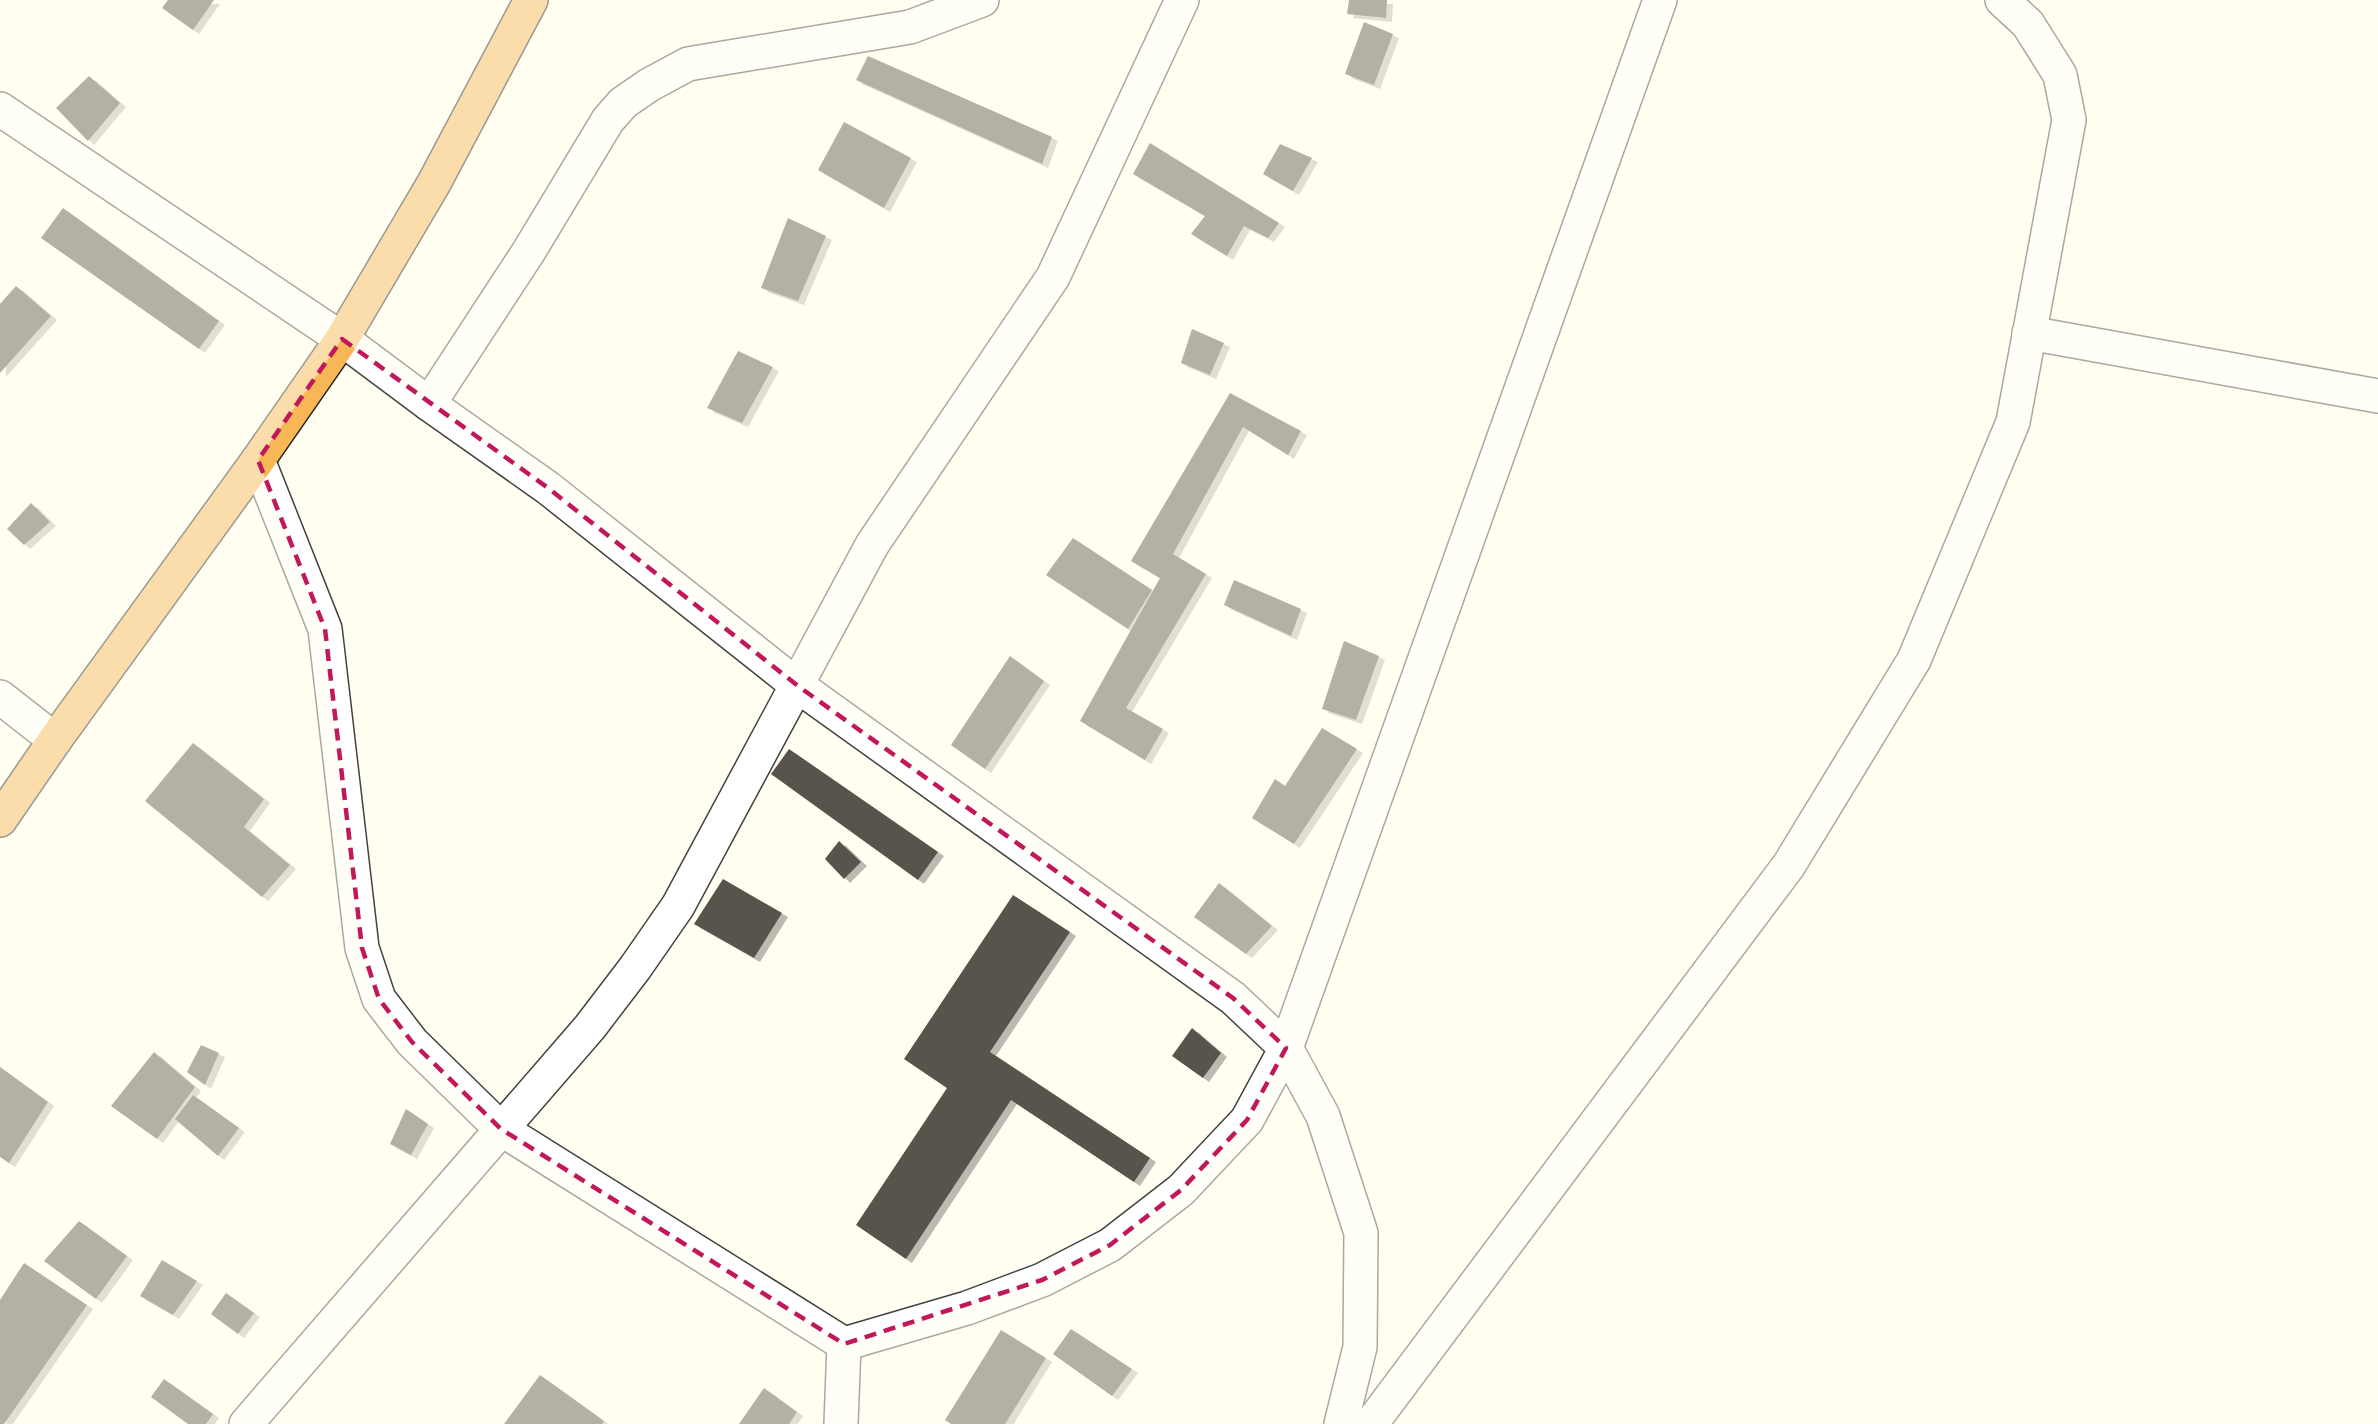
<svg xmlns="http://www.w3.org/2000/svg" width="2378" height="1424" viewBox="0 0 2378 1424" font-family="'Zilla Slab',serif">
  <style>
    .building { fill: #58524b; filter: url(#shadow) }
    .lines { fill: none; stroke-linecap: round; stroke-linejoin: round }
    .street-casing { stroke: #424242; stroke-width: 36 }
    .highway-casing { stroke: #202020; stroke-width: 36 }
    .street { stroke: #fff; stroke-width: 33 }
    .highway { stroke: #f7b757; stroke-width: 33 }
    .marked { fill: none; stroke: #c2185b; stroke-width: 4.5; stroke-dasharray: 12 8; stroke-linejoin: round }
  </style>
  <defs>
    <filter id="shadow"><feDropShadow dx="6" dy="4" stdDeviation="0" flood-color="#0004"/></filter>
  </defs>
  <rect width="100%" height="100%" fill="#fffef1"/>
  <g class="building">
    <path d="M168,0h46l-21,30 -31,-22z"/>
    <path d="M1349,0h38l-1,18 -39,-4z"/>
    <path d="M1364,22l29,12 -19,51 -29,-11z"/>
    <path d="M868,56l184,81 -10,27 -186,-84z"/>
    <path d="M89,76l31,27 -32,38 -32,-33z"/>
    <path d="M844,122l67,36 -27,50 -66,-38z"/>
    <path d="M1150,143l129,80 -11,15 -24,-12 -17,30 -36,-22 14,-18 -72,-42z"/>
    <path d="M1280,144l32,14 -19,33 -30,-17z"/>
    <path d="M63,208l156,113 -20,28 -158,-111z"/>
    <path d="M788,218l38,18 -28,65 -37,-13z"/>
    <path d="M16,286l35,30 -51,57v-69z"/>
    <path d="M1192,329l32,14 -14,32 -29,-12z"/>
    <path d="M738,351l35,16 -31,56 -35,-15z"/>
    <path d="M1230,393l71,38 -13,24 -45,-28 -70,127 33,20 -80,134 37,21 -18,31 -65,-39 80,-143 -29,-17z"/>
    <path d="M31,503l19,19 -26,23 -17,-16z"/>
    <path d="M1073,538l79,52 -24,39 -82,-54z"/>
    <path d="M1234,580l67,29 -10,27 -67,-31z"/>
    <path d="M1344,641l35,15 -23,64 -34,-11z"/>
    <path d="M1010,656l34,25 -59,88 -34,-24z"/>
    <path d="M1322,728l35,21 -63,95 -42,-26 23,-39 10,7z"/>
    <path d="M193,743l71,56 -20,28 46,38 -28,32 -117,-96z"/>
    <path d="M789,749l149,103 -20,28 -147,-106z"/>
    <path d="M839,841l22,21 -17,17 -19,-20z"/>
    <path d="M723,879l59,34 -28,45 -60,-34z"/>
    <path d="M1219,883l53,43 -26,28 -52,-37z"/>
    <path d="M1013,895l57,37 -80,120 160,106 -16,24 -123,-82 -105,159 -50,-34 91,-137 -43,-29z"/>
    <path d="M1192,1028l29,25 -18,25 -31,-22z"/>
    <path d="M201,1045l18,8 -14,32 -18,-13z"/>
    <path d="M154,1052l41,35 -38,52 -46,-33z"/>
    <path d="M0,1067l48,35 -39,61 -9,-6z"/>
    <path d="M193,1095l46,33 -21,28 -43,-37z"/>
    <path d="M406,1109l22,15 -17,31 -21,-11z"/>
    <path d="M79,1221l48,35 -31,43 -52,-38z"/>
    <path d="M162,1260l35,21 -24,34 -33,-19z"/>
    <path d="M24,1263l63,42 -83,119h-4v-124z"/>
    <path d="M226,1293l28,20 -16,21 -27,-20z"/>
    <path d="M1071,1329l61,40 -20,27 -59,-42z"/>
    <path d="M1001,1330l45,28 -41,66h-54l-6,-4z"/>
    <path d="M540,1375l64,46 -2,3h-98z"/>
    <path d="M164,1379l49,35 -7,10h-18l-37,-27z"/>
    <path d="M764,1388l33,24 -8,12h-50z"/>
  </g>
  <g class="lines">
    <defs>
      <g id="street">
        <path d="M0,109l342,230 87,65 119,84 250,198 435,312 53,50 37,68 38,117 -1,114 -19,77"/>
        <path d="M2029,333l349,63"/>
        <path d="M429,404l100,-153 79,-131 15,-17 26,-18 39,-21 222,-37 72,-27"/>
        <path d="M258,460l67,169 37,319 17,51 33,43 89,87 343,215 123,-36 75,-28 68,-35 71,-55 66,-70 39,-72 374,-1048"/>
        <path d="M0,697l55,43"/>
        <path d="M246,1424l344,-397 45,-59 43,-62 194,-361 181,-268 129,-277"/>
        <path d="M841,1424l3,-80"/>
        <path d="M1371,1424l418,-559 125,-205 99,-238 56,-302 -9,-45 -32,-51 -26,-24"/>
      </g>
      <path id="highway" d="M0,820l55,-80 203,-280 84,-121 92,-156 97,-183"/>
    </defs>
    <use href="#street" class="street-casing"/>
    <use href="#highway" class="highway-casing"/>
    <use href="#street" class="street"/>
    <use href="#highway" class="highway"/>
  </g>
  <path d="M0 0H2378V1424H0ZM342,339l206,149 250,198 435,312 53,50 -39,72 -66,70 -71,55 -68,35 -198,64 -343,-215 -89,-87 -33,-43 -17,-51 -37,-319 -67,-169z" fill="#fffef1" fill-opacity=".55" fill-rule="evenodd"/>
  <path class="marked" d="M342,339l206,149 250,198 435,312 53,50 -39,72 -66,70 -71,55 -68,35 -198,64 -343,-215 -89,-87 -33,-43 -17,-51 -37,-319 -67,-169z"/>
</svg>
